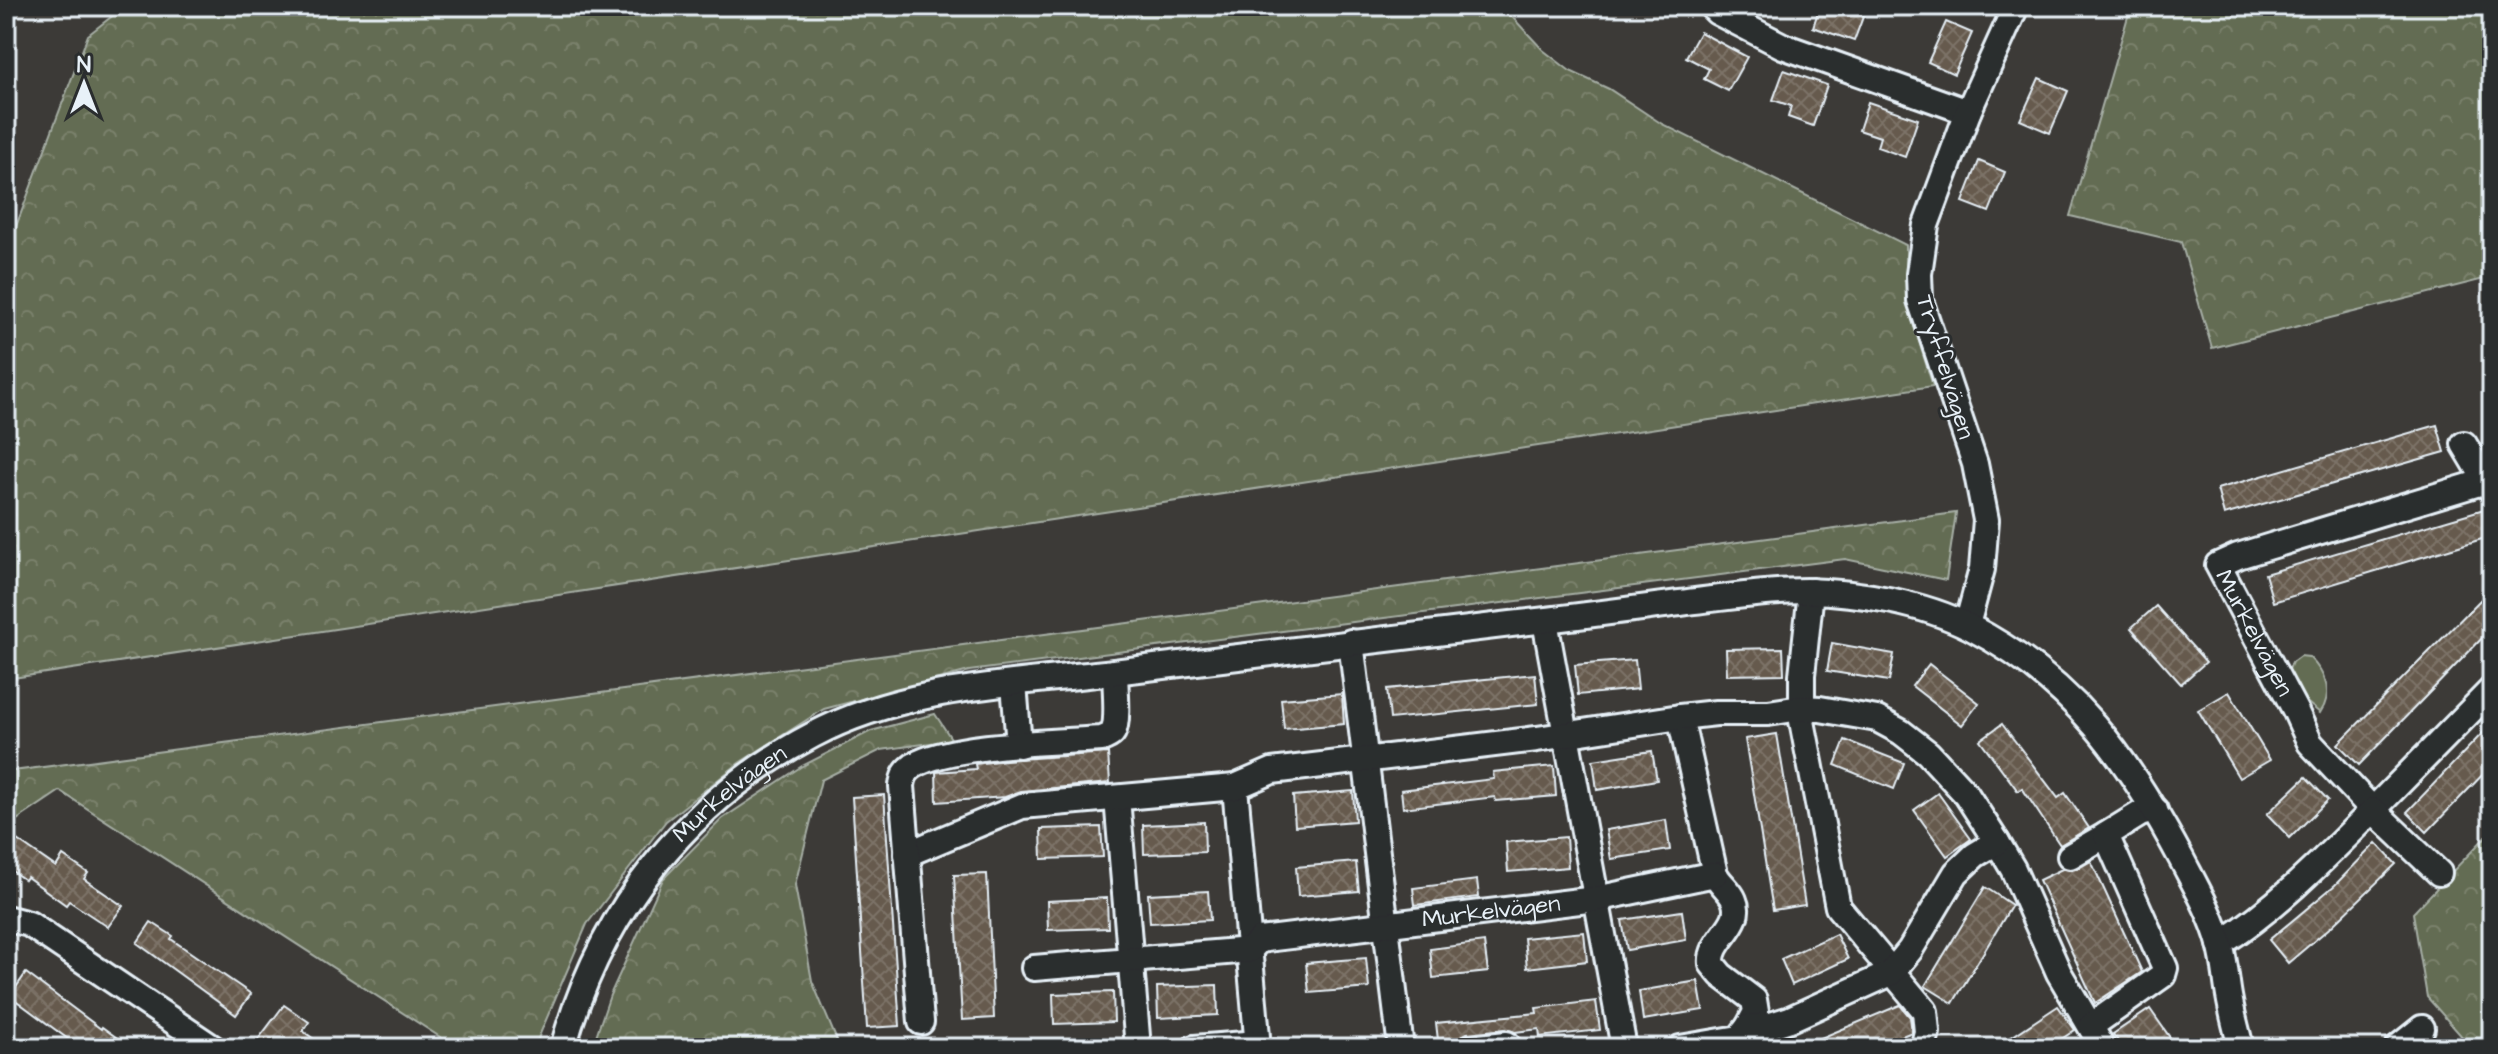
<svg xmlns="http://www.w3.org/2000/svg" width="2498" height="1054" viewBox="0 0 2498 1054" font-family="'Architects Daughter',sans-serif">
  <style>
    .forest { fill: url(#forest-crowns); stroke: #a6aea5; stroke-width: 2 }
    .green { fill: #646c52; stroke: #a6aea5; stroke-width: 2 }
    .building { fill: url(#building-cross-hatch); stroke: #e8f1f8; stroke-width: 2 }
    .lines { fill: none; stroke-linecap: round; stroke-linejoin: round }
    .street-casing { stroke: #e8f1f8; stroke-width: 30 }
    .street { stroke: #2a2d2e; stroke-width: 24 }
    .labels { text-anchor: middle; dominant-baseline: central; stroke-width: 6; stroke-linejoin: round; paint-order: stroke }
    .street-label { font-size: 24px; fill: #e8f1f8; stroke: #2a2d2e }
  </style>
  <defs>
    <pattern id="forest-crowns" width="20" height="18" patternUnits="userSpaceOnUse" patternTransform="scale(2)"><rect width="20" height="18" fill="#646c52"/><path d="M2 6a3 3 0 1 1 6 0M12 15a3 3 0 1 1 6 0" fill="none" stroke="#7a816c"/></pattern>
    <pattern id="building-cross-hatch" width="8" height="8" patternUnits="userSpaceOnUse" patternTransform="scale(2)"><rect width="8" height="8" fill="#665a4d"/><path d="M0 0l8 8M0 8l8-8" fill="none" stroke="#7c7267"/></pattern>
  </defs>
  <rect width="100%" height="100%" fill="#3c3a37"/>
  <filter id="ink" filterUnits="userSpaceOnUse"><feTurbulence type="fractalNoise" baseFrequency=".0125" numOctaves="2"/><feDisplacementMap in="SourceGraphic" scale="16" xChannelSelector="R" yChannelSelector="G"/><feConvolveMatrix kernelMatrix="1 2 1 2 8 2 1 2 1" color-interpolation-filters="sRGB"/></filter>
  <g filter="url(#ink)">
    <g class="forest">
      <path d="M125,6h1377l41,44 27,21 39,18 53,35 244,121v55l27,86 -1927,293v-426l82,-218z"/>
      <path d="M2131,6h361v271l-280,71 -31,-106 -111,-26z"/>
      <path d="M1956,513l-10,67 -101,-21 -876,112 -145,38 -85,54 -73,58 -79,103 -53,124h-77l-397,-257 -46,31 -8,10v-60z"/>
      <path d="M935,714l17,26 -71,10 -60,30 -26,105 17,96 28,67h-248l18,-53 53,-116 59,-60 80,-53 69,-35z"/>
      <path d="M2492,830v218h-20l-45,-51 -14,-84z"/>
    </g>
    <g class="green">
      <path d="M2300,656l9,1c16,16 25,36 11,56l-22,-18 -10,-23 4,-10z"/>
      <path d="M1778,1036l2,12h-48z"/>
    </g>
    <g class="building">
      <path d="M1820,6h21l23,8 -10,27 -41,-14z"/>
      <path d="M1946,22l26,11 -18,41 -26,-12z"/>
      <path d="M1700,32l47,25 -19,34 -24,-12 5,-10 -23,-12z"/>
      <path d="M1784,70l43,15 -14,41 -25,-9 3,-11 -18,-6z"/>
      <path d="M2039,78l29,13 -18,42 -30,-13z"/>
      <path d="M1868,102l50,17 -13,38 -28,-10 3,-10 -21,-7z"/>
      <path d="M1979,161l26,11 -16,40 -26,-10z"/>
      <path d="M2437,425l8,27 -221,63 -7,-26z"/>
      <path d="M2484,509l8,27 -219,66 -8,-28z"/>
      <path d="M2492,588v40l-133,137 -21,-21z"/>
      <path d="M2156,606l50,56 -25,22 -50,-56z"/>
      <path d="M1832,643l62,11 -5,27 -62,-10z"/>
      <path d="M1783,648l1,26 -57,1 -1,-26z"/>
      <path d="M1635,660l3,29 -60,6 -3,-30z"/>
      <path d="M1929,664l50,39 -17,22 -50,-39z"/>
      <path d="M1535,674l3,30 -148,15 -3,-30z"/>
      <path d="M2229,692l41,68 -31,18 -41,-68z"/>
      <path d="M1342,694l2,30 -60,5 -3,-30z"/>
      <path d="M2492,723v42l-65,67 -20,-20z"/>
      <path d="M2002,724l56,74 7,-5 24,35 -29,17 -38,-57 -4,3 -38,-51z"/>
      <path d="M1777,734l28,171 -32,5 -28,-171z"/>
      <path d="M1845,740l59,23 -10,26 -59,-24z"/>
      <path d="M1652,751l5,29 -60,10 -4,-30z"/>
      <path d="M1108,753l2,30 -89,8 -16,6 -68,5 -1,-30 40,-3 -1,-5 30,-4z"/>
      <path d="M1554,766l2,30 -60,5 -1,-4 -92,11 -2,-18 93,-11 -1,-7z"/>
      <path d="M2306,777l22,23 -38,38 -23,-24z"/>
      <path d="M1353,791l2,30 -60,5 -2,-30z"/>
      <path d="M1938,793l33,46 -24,17 -33,-46z"/>
      <path d="M884,795l16,231 -33,2 -15,-231z"/>
      <path d="M1666,820l4,30 -59,9 -5,-29z"/>
      <path d="M1204,822l1,30 -61,2 -1,-29z"/>
      <path d="M1101,827l2,30 -61,2 -1,-30z"/>
      <path d="M1566,837l2,30 -60,5 -2,-30z"/>
      <path d="M17,840l39,27 7,-11 25,17 -4,6 39,27 -15,21 -39,-26 -3,4 -39,-28 -2,3 -19,-13v-11z"/>
      <path d="M2376,843l20,21 -63,61 -45,38 -19,-23 66,-55z"/>
      <path d="M2091,861l51,111 -47,31 -56,-123 23,-11h15z"/>
      <path d="M1356,862l3,29 -61,5 -2,-29z"/>
      <path d="M987,874l7,144 -32,2 -8,-145z"/>
      <path d="M1477,880l2,17 -64,8 -2,-17z"/>
      <path d="M1985,887l27,18 -59,98 -28,-17z"/>
      <path d="M1208,891l2,29 -60,3 -2,-29z"/>
      <path d="M1107,898l1,30 -60,2 -1,-29z"/>
      <path d="M1682,911l4,29 -59,10 -5,-30z"/>
      <path d="M151,922l22,14 -2,3 80,55 -15,21 -99,-72z"/>
      <path d="M1584,932l3,29 -60,7 -3,-30z"/>
      <path d="M1836,934l12,25 -56,26 -11,-26z"/>
      <path d="M1484,942l4,30 -55,6 -3,-29z"/>
      <path d="M1366,958l3,30 -60,5 -3,-30z"/>
      <path d="M26,973l75,56 1,-2 29,21h-51l-70,-52z"/>
      <path d="M1698,981l5,29 -60,10 -4,-29z"/>
      <path d="M1217,985l1,30 -60,3 -1,-31z"/>
      <path d="M1113,992l1,30 -60,2 -1,-30z"/>
      <path d="M1596,1001l4,29 -60,7 -1,-8 -24,3 -10,-3 -38,4 -9,5 -20,2 -2,-17 101,-10 -1,-5z"/>
      <path d="M284,1005l25,17 -6,9 23,17h-59l-10,-7z"/>
      <path d="M1900,1005l10,12 2,15 -40,16h-75z"/>
      <path d="M2058,1006l17,24 -27,18h-53z"/>
      <path d="M2150,1009l21,30 -14,9h-34l-10,-14z"/>
    </g>
    <g class="lines">
      <defs>
        <g id="street">
          <path d="M1711,6l6,6 66,34 185,66"/>
          <path d="M2464,444l28,47"/>
          <path id="s1" d="M2486,481l-248,75 -20,9 78,147 14,31 63,67 119,-121"/>
          <path d="M1811,591l-9,84v46l36,186 87,104 2,21 -4,16"/>
          <path d="M1545,621l79,427"/>
          <path d="M1967,625l15,-56 4,-49 -11,-56 -55,-164 -1,-26 7,-49 42,-113 48,-106"/>
          <path d="M1351,642l50,406"/>
          <path d="M1014,684l5,61"/>
          <path d="M1680,717l35,157c5,10 15,16 19,26 11,25 -25,39 -22,64l9,11 33,25 2,12 -8,15"/>
          <path d="M1235,787l23,261"/>
          <path d="M1117,798l21,250"/>
          <path d="M1997,842l16,27 46,104 44,75"/>
          <path d="M907,854l115,-48 213,-19 37,-16 265,-32 143,-22 36,-4h52l33,-5 19,1 57,10 24,13 27,21 38,41 31,48 -22,13 -19,18 -46,77 -19,23 -101,46 -19,6 -23,2 -9,11 -59,10"/>
          <path d="M2070,856l36,-21"/>
          <path d="M6,918l23,6 184,124"/>
          <path d="M2220,944c58,-37 105,-86 153,-134l66,63"/>
          <path id="s2" d="M1034,968l216,-18 9,-10 337,-41 119,-25"/>
          <path d="M921,1022l-19,-236c1,-9 3,-14 11,-20 35,-22 144,-24 189,-27 4,-2 9,-3 11,-7 6,-11 2,-46 2,-60"/>
          <path d="M2091,1026l72,-51 2,-7 -59,-133 34,-21 15,-4"/>
          <path id="s3" d="M563,1048c37,-137 124,-247 250,-313 94,-50 206,-51 309,-64 130,-16 260,-32 389,-47 57,-6 113,-14 169,-21 42,-5 84,-12 126,-12 53,1 117,12 164,36 104,54 157,130 211,231 14,27 31,56 39,86 5,17 6,35 9,52 3,18 8,35 12,52"/>
          <path d="M1194,1048l64,-5"/>
          <path d="M1469,1048l38,-4"/>
          <path d="M2397,1048l25,-20"/>
        </g>
      </defs>
      <use href="#street" class="street-casing"/>
      <use href="#street" class="street"/>
    </g>
  </g>
  <g class="labels">
    <g class="street-label">
      <text transform="translate(1945 367) rotate(73)">Tryffelvägen</text>
      <text stroke="none"><textPath href="#s1" startOffset="358">Murkelvägen</textPath></text>
      <text stroke="none"><textPath href="#s3" startOffset="310">Murkelvägen</textPath></text>
      <text stroke="none"><textPath href="#s2" startOffset="464">Murkelvägen</textPath></text>
    </g>
  </g>
  <rect width="2498" height="1054" fill="none" stroke="#2a2d2e" stroke-width="32"/>
  <rect x="16" y="16" width="2466" height="1022" fill="none" stroke="#e8f1f8" stroke-width="3" filter="url(#ink)"/>
  <g transform="translate(84 84)" stroke="#2a2d2e" stroke-width="6" paint-order="stroke">
  <path d="M0-6L14 30L0 20L-14 30Z" fill="#e8f1f8"/>
  <text y="-12" font-size="22" font-weight="bold" text-anchor="middle" fill="#e8f1f8">N</text>
  </g>
</svg>
